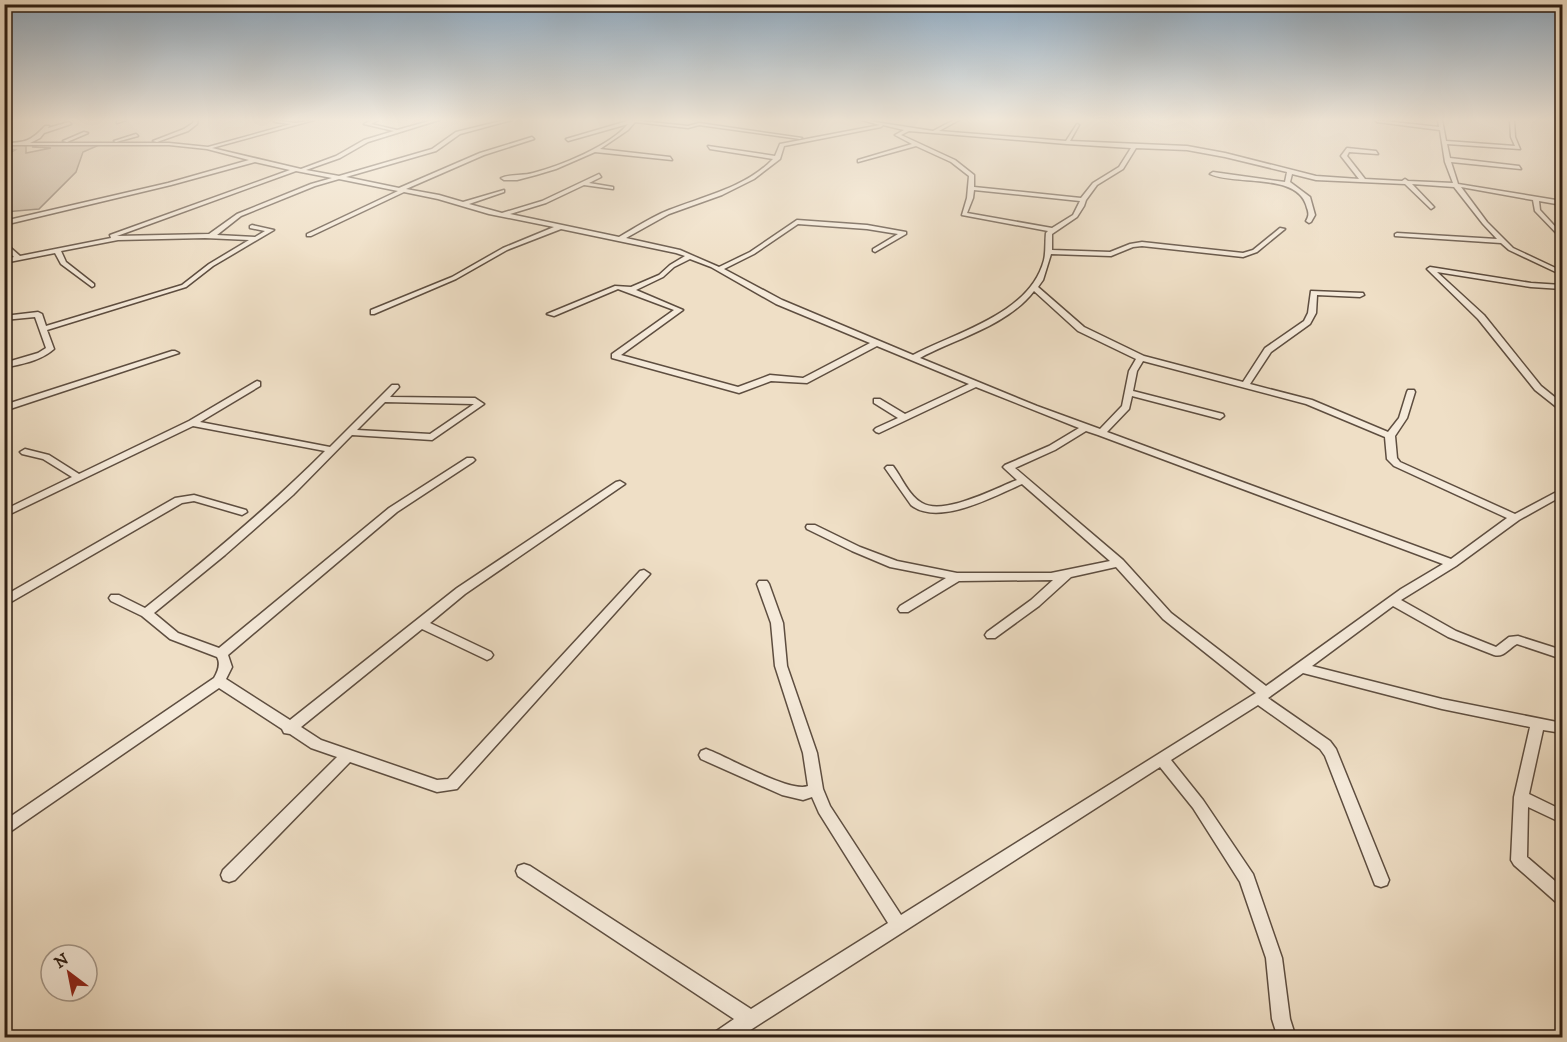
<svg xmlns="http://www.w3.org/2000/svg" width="1567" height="1042" viewBox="0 0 1567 1042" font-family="'IM FELL DW Pica',serif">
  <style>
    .green { fill: #cebea8; stroke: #7e6e5e; stroke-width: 1.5 }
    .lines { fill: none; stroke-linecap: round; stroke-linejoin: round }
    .street-casing { stroke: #5e4e40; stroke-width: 3 }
    .street { fill: #f5eada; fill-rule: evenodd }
  </style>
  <rect width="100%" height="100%" fill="#efdfc6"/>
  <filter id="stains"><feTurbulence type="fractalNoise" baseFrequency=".00333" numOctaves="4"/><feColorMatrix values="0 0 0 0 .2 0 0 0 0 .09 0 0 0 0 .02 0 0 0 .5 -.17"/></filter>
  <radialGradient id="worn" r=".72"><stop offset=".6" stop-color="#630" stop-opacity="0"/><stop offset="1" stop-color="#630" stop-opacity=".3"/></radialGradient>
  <path class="green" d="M23,145l3,1v7l25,-5 -19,-1 8,-2h59l-16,7 -7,20 -37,37 -34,3 -1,-56 11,-6 -10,-1v-3z"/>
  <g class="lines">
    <defs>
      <g id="street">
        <path d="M120,120h6l-9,3v-2z"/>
        <path d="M194,120h4l-1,4 -9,7 -31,11 -4,-1 31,-12 9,-6z"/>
        <path d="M273,120l22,3 19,-3 -102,28 89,21 35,-13 28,-16 30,-9 -30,-7 8,-4h6l-7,4 26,6 36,-10h6l-71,22 -28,16 -34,12 33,6 93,-27 24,-17 49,-12h7l-52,14 -24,17 -90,26 53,11 81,-35 52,-16 2,2 -50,16 -78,34 33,6 24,7 41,-12v2l-35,12 33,9 40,-12 57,-27 2,3 -12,6 24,4v2l-29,-4 -38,18 -36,11 109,23c16,-9 32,-20 50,-27 35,-14 76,-22 104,-51l-63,-10 -2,-3 67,10 5,-12 100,-19 -18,-5 71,11 21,-11h5l-20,11 127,10 11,-17 2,1 -9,16 117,5 38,7 91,23 43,3 -18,-23 6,-8 29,3 2,3 -29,-2 -2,4 18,23 37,2 3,-2 3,2 45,2 -8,-21 -5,-32 -63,-8 -2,-2 64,7 -1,-7h4l4,21 69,5 -4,-9 -1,-17h4l1,17 5,12 -73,-5 3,14 69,8 2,3 -70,-7 7,22 104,17v4l-23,-4 1,9 22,24v5l-27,-28 -2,-11 -72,-13 26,35 26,26 49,23v4l-53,-25 -8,-7 -106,-7v-2l2,-1 100,6 -14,-15 -29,-37 -42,-3 21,22 1,1 -3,2 -26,-25 -89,-4 -24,-6 -2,8 20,15 5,18 -4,7 -2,1 -3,-2c3,-5 3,-8 1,-13 -8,-36 -70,-22 -97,-34l3,-2 72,10 2,-10 -62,-15 -38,-7 -51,-2 -13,21 -26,16 -11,15 -2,6 -7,11 -25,17v16l58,2 20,-8 12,-2 101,11 10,-3 27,-22 5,1 -28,23 -14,5 -101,-11 -9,1 -22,9 -60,-2 -8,26 -5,7 46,40 60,29 99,26 22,-34 39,-27 4,-8 3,-22 52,2 1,2 -4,2 -43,-2 -1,18 -6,11 -39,28 -21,32 62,16 76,32 11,-14 8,-26 1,-2h6l1,2 -8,26 -12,18 2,22 3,4 115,52 47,-25v7l-43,24 -63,46 -55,34 55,31 40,16 13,-10 9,-1 44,14v9l-45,-15c-8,4 -13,14 -23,11l-46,-18 -55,-31 -81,60 130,33 120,24v10l-19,-3 -14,64 33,16v13l-34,-16 -1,50 35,30v17l-6,-2 -42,-37 -3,-5 3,-63 16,-70 -88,-18 -139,-36 -35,25 62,43 6,8 53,131 -2,5 -6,2 -6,-2 -50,-129 -5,-7 -62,-44 -87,55 32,40 50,74 29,84 8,61 6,19h-18l-6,-19 -6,-61 -26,-76 -47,-74 -33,-41 -422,271h-26l3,-6 19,-13 -216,-143 -2,-5 2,-5 6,-2 6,2 221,143 137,-86 -69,-110 -7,-16 -9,3 -21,-5 -81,-36 -2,-4 2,-4 5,-2c22,8 84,44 102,37l-5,-33 -28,-87 -4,-43 -14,-39 2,-3h8l2,3 14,39 4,43 30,87 6,36 7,17 71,109 355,-222 -93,-74 -47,-52 -45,10 -32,29 -44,32h-8l-2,-3 2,-3 44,-32 22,-20 -94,1 -51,31h-8l-2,-3 2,-3 46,-28 -56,-11 -38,-16 -45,-22 -1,-2 1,-2h8l45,22 37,14 60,12h94l59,-12 -88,-77c-27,12 -84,43 -111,21l-26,-37 2,-2h6c9,12 16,30 29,37 22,13 74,-15 95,-23l-12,-11 -2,-2 2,-2 44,-19 30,-18 -103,-41 -97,46 -3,-1 -2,-2 2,-2 22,-10 -24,-15v-4h6l25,15 64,-30 -92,-38 -70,37 -36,-2 -32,12 -127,-35v-4l62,-44 -56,-21 -64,27 -7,-2 68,-28 16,1 28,-12 11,-10 15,-9 -9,-3 -115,-24 -54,21 -51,29 -82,35h-3v-4l81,-33 51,-29 51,-21 -65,-13 -51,-15 -34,-7 -93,44h-4v-2l91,-43 -59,-12 -24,7 -74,30 -24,19 38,2 10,-6 -15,-3v-2l2,-1 22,5 -61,36 -27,21 -139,43 7,19c-13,12 -33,15 -50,19v-5l34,-10 8,-5 -11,-31 -31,3v-4l34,-4 4,2 4,12 136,-41 27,-21 40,-24 -44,-2 -87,2 -57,11 5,11 28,22v2l-2,1 -31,-23 -6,-11 -51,10v-4l10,-2 -10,-9v-6l16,14 91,-18 -1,-3 180,-65 -35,-8 -84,23 -167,40v-4l164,-38 81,-23 -42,-11 -38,-4h-165v-2c21,0 27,-2 41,-17h4l-1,2 21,-6 2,2 -27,9 -4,5 -10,5h139l39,4 83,-23 -16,-2zM883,125l21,5 -9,5 17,9 -54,16v2l58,-16 35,16 18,14 -2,22 -5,17 86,16 -2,2c-1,9 0,19 -2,27 -14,54 -87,72 -131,95l-131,-55 -58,-31 30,-15 44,-30 69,5 31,5 -25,15v2l2,1 31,-18v-2l-39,-7 -70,-5 -47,32 -31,15 -39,-17 -54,-12 43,-24 53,-19 32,-16 26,-20 4,-13 97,-19zM909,131l158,13 64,4 -12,19 -26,16 -12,15 -107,-11v-12l-19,-15 -54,-25zM296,171l36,7 -21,6 -74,30 -28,20 -92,2zM974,190l106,11 -7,14 -21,13 -85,-15 6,-15zM690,259l21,8 65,37 94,39 -67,35 -33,-3 -32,12 -117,-32 62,-45 -47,-20 27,-13 11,-10zM1034,291l44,40 58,28 -7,12 -7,35 -22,23 -63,-23 -117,-48c37,-20 87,-32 114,-67zM1143,361l163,43 79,33 2,22 7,7 113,52 -56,41 -344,-127 22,-23 3,-13 88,23 4,-3 -1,-2 -90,-23 4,-20zM1086,431l12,4 345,129 -42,25 -135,97 -95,-73 -48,-53 -108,-92 40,-18z"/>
        <path d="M631,120l57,6 11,-3 103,15 -2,1 -101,-14 -11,3 -53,-6 -7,8 -28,19 70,8 2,3 -77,-8 -39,17 -20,6 -19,5h-13l-3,-2c9,-4 22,-2 32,-5 27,-7 77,-27 95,-49l-60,17 -2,-2z"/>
        <path d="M1555,120h4l3,4v3z"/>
        <path d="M84,132l4,1 -21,9 -4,-1z"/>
        <path d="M136,134l2,2 -22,6 -2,-1z"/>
        <path d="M1430,267l101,16 31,2v4l-31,-2 -94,-15 47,43 57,71 21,17v7l-3,-1 -24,-19 -57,-71 -50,-49 -1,-1z"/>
        <path d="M172,351h3l4,2 -175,58v-6z"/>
        <path d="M257,381l3,1v4l-60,36 130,25 62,-62h6l1,2 -9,10 85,1 9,6 -52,36 -80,-5 -59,60 -68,60 -71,58 24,20 41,15 170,-140 78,-50h6l2,2 -2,2 -76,50 -169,143 4,12 -6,12 64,41 167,-132 159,-106 4,-1 5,3 -160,110 -35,29 61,29 2,3 -2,3 -4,2 -4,-2 -61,-29 -121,98 20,13 116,40 11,-1 192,-208 4,-1 6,4 -193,215 -20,3 -87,-30 -115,118 -6,2 -6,-2 -2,-5 2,-5 114,-113 -26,-9 -21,-14 -6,-1 -2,-4 -63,-41 -215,148v-15l210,-143c4,-7 7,-14 3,-21l-47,-18 -28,-23 -31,-15 -2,-3 2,-3h8l26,13c63,-50 123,-100 180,-157l-132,-25 -189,91v-7l68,-33 -29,-18 -21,-5 -2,-2 5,-3 24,6 30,19 110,-53zM385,402l88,2h1l-44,30 -73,-4z"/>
        <path d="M194,495l52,15 1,2 -5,3 -48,-14 -12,2 -178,103v-10l171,-98z"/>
      </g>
    </defs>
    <use href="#street" class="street-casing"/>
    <use href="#street" class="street"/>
  </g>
  <linearGradient id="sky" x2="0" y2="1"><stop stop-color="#90abc2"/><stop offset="0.45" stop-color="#f8f1e5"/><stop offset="1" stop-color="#f8f1e5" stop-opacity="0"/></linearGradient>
  <rect width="1567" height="266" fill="url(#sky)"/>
  <rect width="1567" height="1042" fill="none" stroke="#efdfc6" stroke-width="24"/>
  <rect x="6" y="6" width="1555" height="1030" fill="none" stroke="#2e1e13" stroke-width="3"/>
  <rect x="12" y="12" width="1543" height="1018" fill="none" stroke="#2e1e13" stroke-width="1.5"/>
  <g transform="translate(69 973) rotate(328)"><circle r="28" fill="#f5eada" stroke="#a5988a" stroke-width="1.5"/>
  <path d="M0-4.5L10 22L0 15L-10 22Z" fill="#8f2418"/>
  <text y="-9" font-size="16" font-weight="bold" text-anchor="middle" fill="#2e1e13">N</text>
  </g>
  <rect width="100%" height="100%" filter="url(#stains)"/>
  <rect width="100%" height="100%" fill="url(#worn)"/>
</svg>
